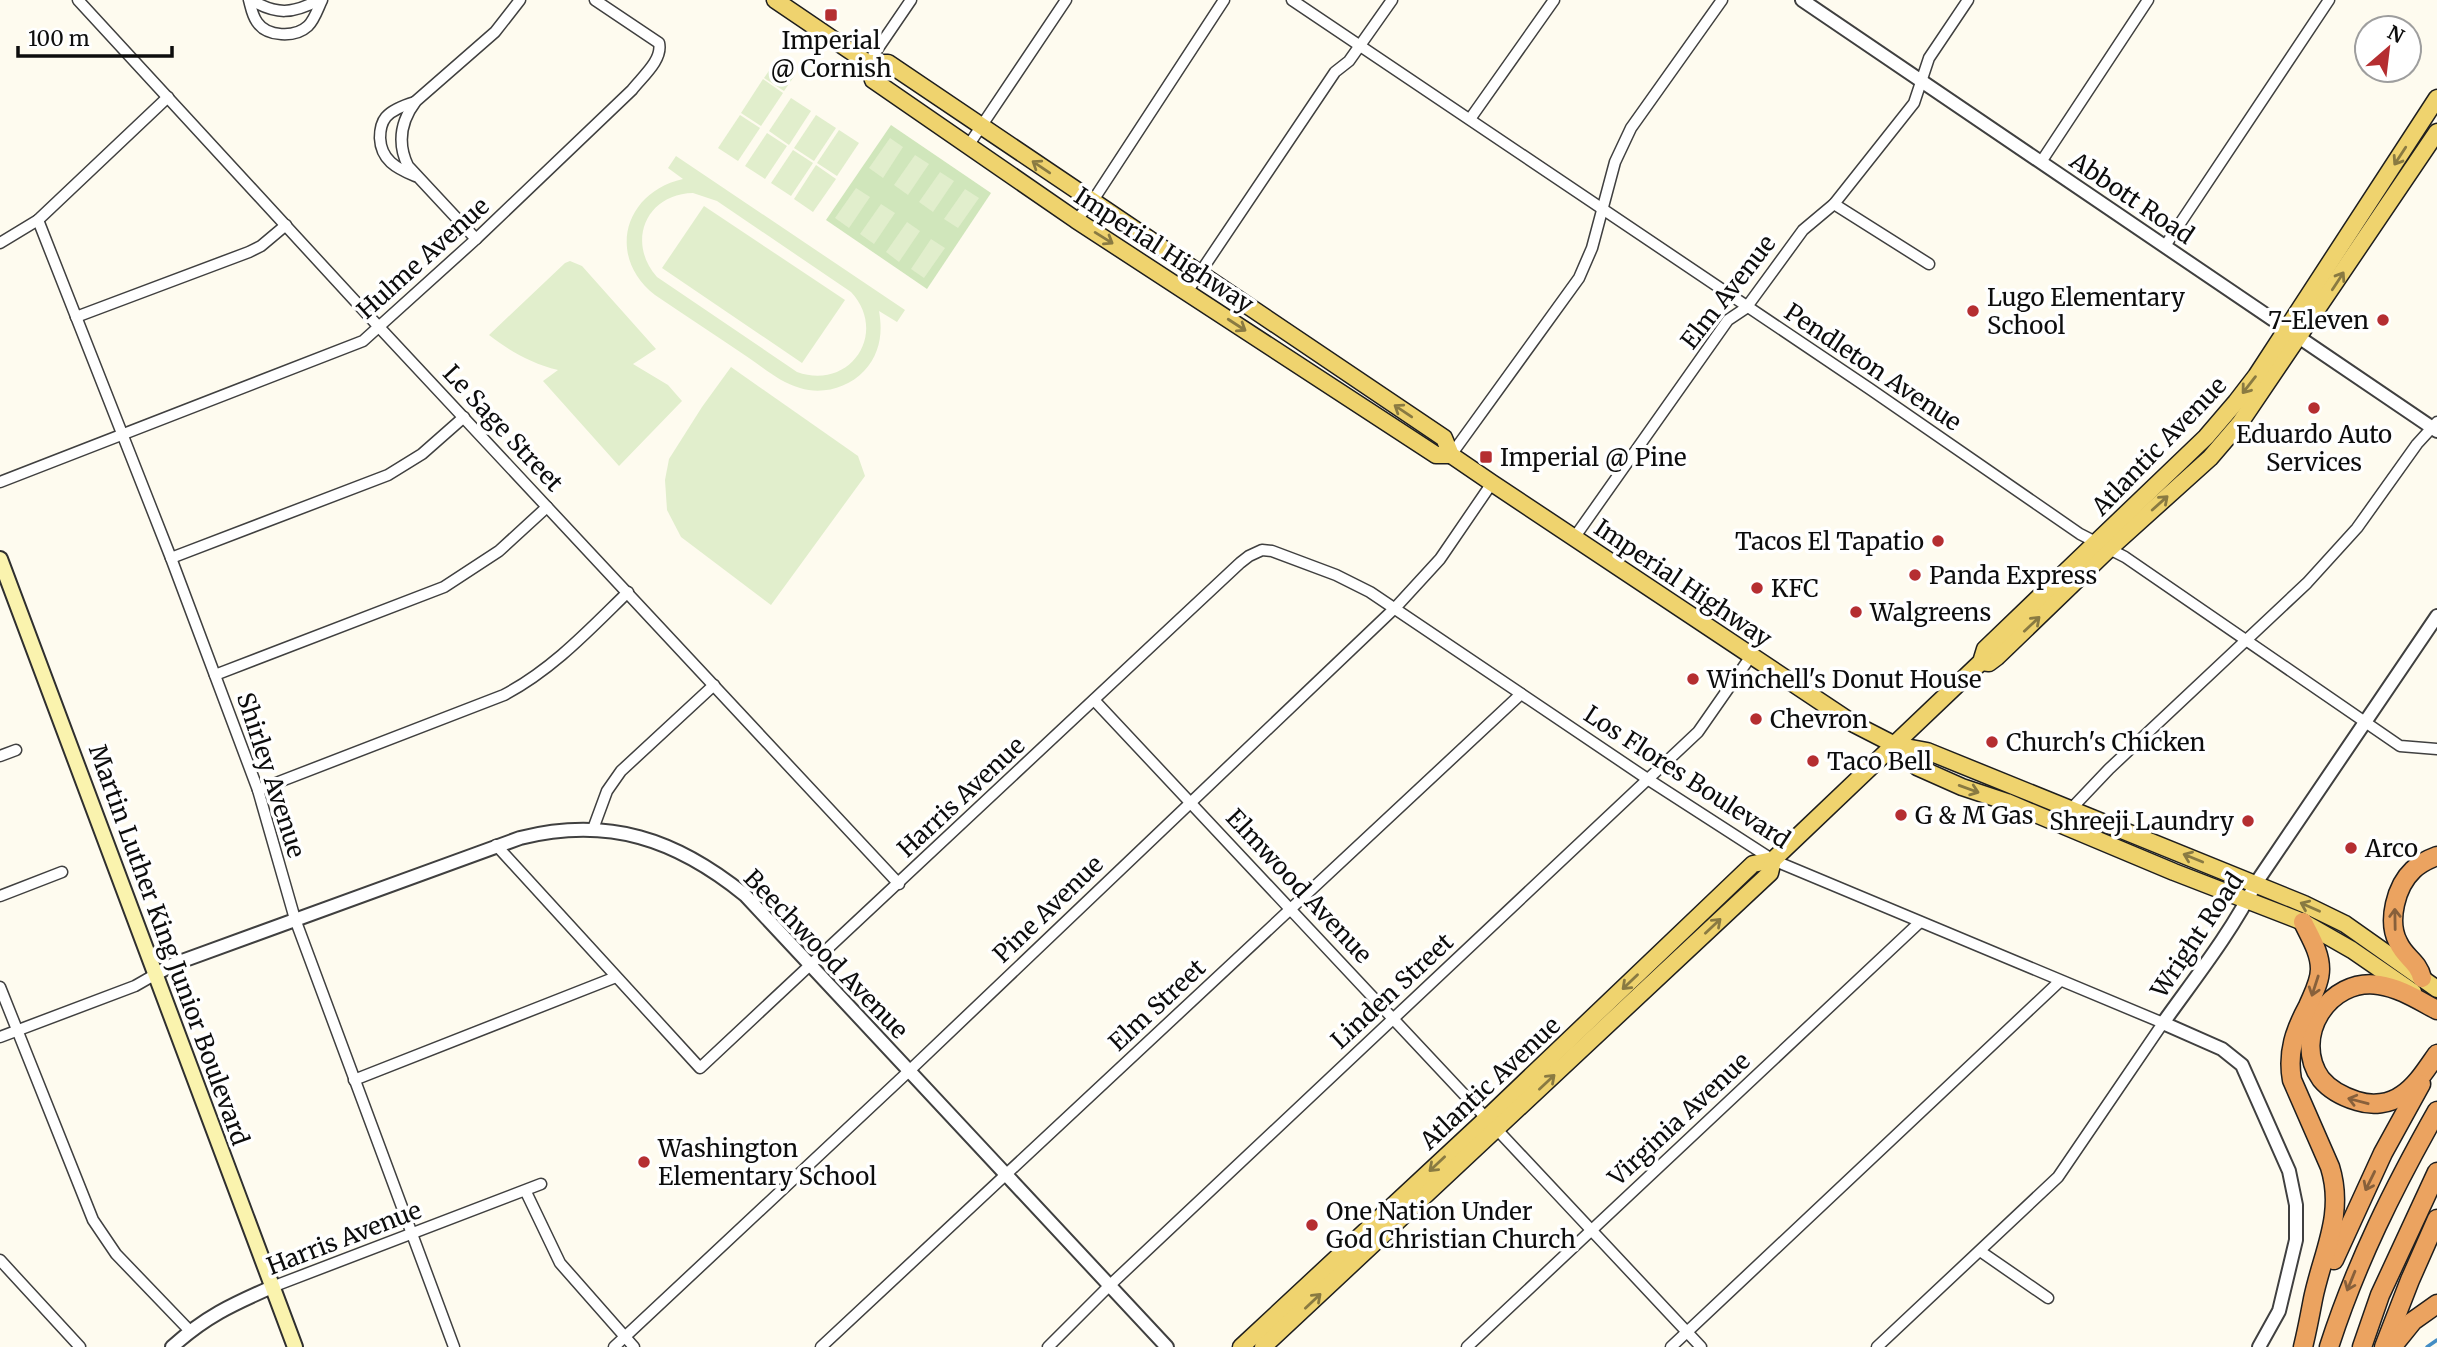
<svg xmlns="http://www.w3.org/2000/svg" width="2437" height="1347" viewBox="0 0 2437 1347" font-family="Merriweather,serif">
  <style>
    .green { fill: #d0e6bb }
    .pitch { fill: #e1eecc; fill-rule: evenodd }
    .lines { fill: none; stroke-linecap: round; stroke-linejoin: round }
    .stream { stroke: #438dc4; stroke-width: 3.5 }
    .minor-casing { stroke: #404040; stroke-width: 13 }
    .tertiary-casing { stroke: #404040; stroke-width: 16 }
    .secondary-casing { stroke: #2f2f2f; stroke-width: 18 }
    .primary-casing { stroke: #1e1e1e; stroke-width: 19 }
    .motorway-casing { stroke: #1e1e1e; stroke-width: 21 }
    .minor { stroke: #fff; stroke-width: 10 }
    .tertiary { stroke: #fff; stroke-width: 12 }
    .secondary { stroke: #faf3ae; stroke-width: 14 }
    .primary { stroke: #efd36e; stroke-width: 16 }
    .motorway { stroke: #eba360; stroke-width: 18 }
    .oneway { stroke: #897a42 }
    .oneway2 { stroke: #87603b }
    .poi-dot { fill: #b52e31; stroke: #fff; stroke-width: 2.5 }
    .labels { text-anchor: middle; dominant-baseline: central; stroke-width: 7; stroke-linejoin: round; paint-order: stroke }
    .poi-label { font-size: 24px; fill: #0d0d0d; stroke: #fff; text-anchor: start }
    .street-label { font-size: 24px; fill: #0d0d0d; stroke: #fff }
  </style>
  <rect width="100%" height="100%" fill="#fefbef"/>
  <path class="green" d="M891,125l100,68 -64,96 -101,-69z"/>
  <g class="pitch">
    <path d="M775,62l20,13 -11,16 -20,-13z"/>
    <path d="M763,79l20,14 -22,33 -20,-13z"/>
    <path d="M791,98l20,13 -22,34 -20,-14z"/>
    <path d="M740,115l20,13 -22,33 -20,-13z"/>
    <path d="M816,115l20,13 -22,33 -20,-13z"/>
    <path d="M839,130l20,13 -22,33 -20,-13z"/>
    <path d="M767,133l20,13 -22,33 -20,-13z"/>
    <path d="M890,138l13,9 -20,31 -14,-10z"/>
    <path d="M793,150l20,13 -22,33 -20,-13z"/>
    <path d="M915,155l14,9 -21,31 -14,-10z"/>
    <path d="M676,156l229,154 -8,12 -18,-11c4,22 1,43 -15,60 -16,17 -42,24 -64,17 -19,-5 -35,-19 -51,-30 -31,-21 -63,-42 -94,-63 -49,-38 -31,-103 28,-116l-15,-11zM693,193l24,8 134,91c38,41 -1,99 -54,80l-140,-95c-31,-35 -11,-83 36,-84z"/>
    <path d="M816,165l20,14 -23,33 -19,-13z"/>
    <path d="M940,172l14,9 -21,31 -14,-10z"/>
    <path d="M856,188l14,9 -21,31 -14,-10z"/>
    <path d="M965,189l14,9 -21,30 -14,-9z"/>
    <path d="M881,204l14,9 -21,31 -14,-10z"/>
    <path d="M704,206l141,94 -43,63 -140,-95z"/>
    <path d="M907,222l13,9 -21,31 -13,-10z"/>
    <path d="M931,239l14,9 -21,30 -13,-9z"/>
    <path d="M570,261l12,5 74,83 -23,15 35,21 14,16 -63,65 -76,-85 15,-11c-27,-7 -47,-18 -69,-35l76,-72z"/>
    <path d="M731,367l127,89 7,20 -94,129 -90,-68 -14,-27 -2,-30 4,-21 33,-52z"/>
  </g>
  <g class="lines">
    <path class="stream" d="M2427,1347l10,-7"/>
    <defs>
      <g id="minor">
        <path d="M78,0l301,327 520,557"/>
        <path d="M249,0c2,7 3,15 8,22 10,15 38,16 51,4 7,-7 10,-18 14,-26"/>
        <path d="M251,0c26,15 41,14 68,0"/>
        <path d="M1292,0l578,389 210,145 45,23 275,189 37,3"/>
        <path d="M868,63l43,-63"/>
        <path d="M1470,119l84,-119"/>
        <path d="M968,146l98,-146"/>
        <path d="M2041,162l107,-162"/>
        <path d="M415,176c-19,-8 -34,-16 -35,-38 0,-7 1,-15 6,-21 7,-8 19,-12 29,-15"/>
        <path d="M1834,204l95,60"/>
        <path d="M38,220l133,338 87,232 37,129 159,428"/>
        <path d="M1076,220l16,-18 132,-202"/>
        <path d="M476,239l-68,-73c-11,-23 -8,-44 8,-65l79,-69 25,-32"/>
        <path d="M0,243l38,-23 130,-123"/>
        <path d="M2165,246l164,-246"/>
        <path d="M1187,292l148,-220 14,-11 43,-61"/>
        <path d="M76,317l173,-65 12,-6 25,-21"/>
        <path d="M1451,455l128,-177 13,-30 23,-86 16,-34 91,-128"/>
        <path d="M0,482l363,-141 113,-102 156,-149c10,-13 31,-30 27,-47l-64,-43"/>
        <path d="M1574,538l154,-218 18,-12 57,-78 31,-26 80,-101 15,-45 39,-58"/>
        <path d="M171,558l217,-83 34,-21 42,-37"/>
        <path d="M215,675l229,-88 55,-36 48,-44"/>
        <path d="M1094,700l607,647"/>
        <path d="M0,756l16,-6"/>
        <path d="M258,790l246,-95c49,-26 85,-65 124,-103"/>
        <path d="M2060,825l11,-16 38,-40 198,-186 50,-55 60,-84 20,-22"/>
        <path d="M593,829l14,-38 14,-20 93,-86"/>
        <path d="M496,845l204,223 540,-505 9,-7 13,-6 10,1 64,24 34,17 279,188 124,80 390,163 -105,154 -181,170"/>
        <path d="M0,896l62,-24"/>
        <path d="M0,987l93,233 23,34 74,77"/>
        <path d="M0,1037l135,-51 21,-12"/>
        <path d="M354,1080l262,-103"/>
        <path d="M526,1192l34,71 74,84"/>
        <path d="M1980,1251l68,47"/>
        <path d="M0,1260l80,87"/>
        <path d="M272,1287l269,-103"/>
        <path d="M614,1347l295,-276 487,-464 44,-48 52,-76"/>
        <path d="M821,1347l700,-653"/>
        <path d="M1048,1347l61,-61 589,-554 53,-76"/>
        <path d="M1467,1347l453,-425"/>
        <path d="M1671,1347l389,-366"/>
      </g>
      <g id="tertiary">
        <path d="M1802,0l635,431"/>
        <path d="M156,974l18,-10 346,-126c88,-22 156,1 225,57l422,452"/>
        <path d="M172,1347c33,-30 59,-42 100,-60"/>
        <path d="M2259,1347l20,-36 17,-71v-35l-7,-34 -47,-106 -20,-16 -59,-26c32,-45 68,-90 93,-140l181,-267"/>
      </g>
      <path id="secondary" d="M0,559l295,788"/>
      <g id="primary">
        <path d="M775,0l93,63h20l556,375 7,17 41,28 362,241 39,20 24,23 45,20 45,15 167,70 129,50 49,28 61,42"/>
        <path d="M868,63l5,17 203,140 360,235h15"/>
        <path d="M1981,662l8,1 8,-6 112,-108 101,-91 30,-35 197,-291"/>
        <path d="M1895,745l32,6 377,153 41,20 92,65"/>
        <path d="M1241,1347l246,-229 266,-254 20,-4"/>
        <path d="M1263,1347l507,-474 3,-13 208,-198 4,-13 221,-212 30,-35 20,-26 181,-278"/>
      </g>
      <g id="motorway">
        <path d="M2422,978c-4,-17 -17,-20 -24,-36 -11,-21 -2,-56 15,-72 7,-7 16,-11 24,-14"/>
        <path d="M2437,1010c-19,-10 -37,-22 -58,-25 -50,-8 -88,52 -58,94 9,11 23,18 36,22 15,5 33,3 45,-6 15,-10 25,-27 35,-41"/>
        <path d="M2334,1260l49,-107 38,-69"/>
        <path d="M2303,1347c4,-16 7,-32 10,-48 9,-45 32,-84 17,-132l-38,-87c-5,-28 3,-50 16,-74 5,-12 12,-24 12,-37 0,-17 -10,-32 -17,-47"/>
        <path d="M2329,1347c27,-84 65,-160 108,-236"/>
        <path d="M2362,1347l18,-52 57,-123"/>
        <path d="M2384,1347l26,-67 27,-61"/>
        <path d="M2392,1347l21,-26 24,-17"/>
      </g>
    </defs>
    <use href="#minor" class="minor-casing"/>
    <use href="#tertiary" class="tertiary-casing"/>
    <use href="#secondary" class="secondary-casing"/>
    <use href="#primary" class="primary-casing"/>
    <use href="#motorway" class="motorway-casing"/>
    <use href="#minor" class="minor"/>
    <use href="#tertiary" class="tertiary"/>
    <use href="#secondary" class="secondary"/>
    <use href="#primary" class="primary"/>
    <use href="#motorway" class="motorway"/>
  </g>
  <defs><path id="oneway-shaft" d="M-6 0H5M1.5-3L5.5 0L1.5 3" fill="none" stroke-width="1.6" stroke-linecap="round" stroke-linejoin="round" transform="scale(1.75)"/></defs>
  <g class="oneway">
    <use href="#oneway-shaft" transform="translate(2400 156) rotate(123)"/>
    <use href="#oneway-shaft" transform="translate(1041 167) rotate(-146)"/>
    <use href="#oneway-shaft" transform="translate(1104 238) rotate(32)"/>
    <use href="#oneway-shaft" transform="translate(2338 281) rotate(-57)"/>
    <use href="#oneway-shaft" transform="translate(1237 325) rotate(33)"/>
    <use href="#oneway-shaft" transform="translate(2249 385) rotate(128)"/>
    <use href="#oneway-shaft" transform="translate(1403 411) rotate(-146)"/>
    <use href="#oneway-shaft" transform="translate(2160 503) rotate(-42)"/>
    <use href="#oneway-shaft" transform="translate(2032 624) rotate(-43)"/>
    <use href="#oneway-shaft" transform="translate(1969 789) rotate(20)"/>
    <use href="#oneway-shaft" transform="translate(2193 858) rotate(-158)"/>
    <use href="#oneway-shaft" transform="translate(2310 907) rotate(-156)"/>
    <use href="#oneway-shaft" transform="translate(1713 926) rotate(-43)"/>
    <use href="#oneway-shaft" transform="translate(1630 982) rotate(136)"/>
    <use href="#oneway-shaft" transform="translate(1547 1082) rotate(-43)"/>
    <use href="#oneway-shaft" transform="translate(1437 1164) rotate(137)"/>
    <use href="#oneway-shaft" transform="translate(1313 1301) rotate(-43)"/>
  </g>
  <g class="oneway2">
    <use href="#oneway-shaft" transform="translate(2395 919) rotate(-91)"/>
    <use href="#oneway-shaft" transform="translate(2315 986) rotate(108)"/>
    <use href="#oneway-shaft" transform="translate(2358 1101) rotate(-165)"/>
    <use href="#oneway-shaft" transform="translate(2370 1181) rotate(116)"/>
    <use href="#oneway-shaft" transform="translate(2351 1281) rotate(112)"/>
  </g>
  <g class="poi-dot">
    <rect x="824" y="8" width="14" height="14" rx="3.5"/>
    <circle cx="1973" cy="311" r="7"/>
    <circle cx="2383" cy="320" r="7"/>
    <circle cx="2314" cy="408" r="7"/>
    <rect x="1479" y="450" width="14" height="14" rx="3.5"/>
    <circle cx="1938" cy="541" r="7"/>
    <circle cx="1915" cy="575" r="7"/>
    <circle cx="1757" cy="588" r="7"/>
    <circle cx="1856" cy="612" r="7"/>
    <circle cx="1693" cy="679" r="7"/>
    <circle cx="1756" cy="719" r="7"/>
    <circle cx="1992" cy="742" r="7"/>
    <circle cx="1813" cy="761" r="7"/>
    <circle cx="1901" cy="815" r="7"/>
    <circle cx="2248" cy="821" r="7"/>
    <circle cx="2351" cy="848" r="7"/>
    <circle cx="644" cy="1162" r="7"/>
    <circle cx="1312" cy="1225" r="7"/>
  </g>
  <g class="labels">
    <g class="poi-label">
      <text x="831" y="40" text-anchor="middle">Imperial<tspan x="831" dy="28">@ Cornish</tspan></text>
      <text x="1987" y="297">Lugo Elementary<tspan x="1987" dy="28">School</tspan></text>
      <text x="2369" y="320" text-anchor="end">7-Eleven</text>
      <text x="2314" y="434" text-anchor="middle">Eduardo Auto<tspan x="2314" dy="28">Services</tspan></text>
      <text x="1500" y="457">Imperial @ Pine</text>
      <text x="1924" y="541" text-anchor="end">Tacos El Tapatio</text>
      <text x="1929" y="575">Panda Express</text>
      <text x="1771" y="588">KFC</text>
      <text x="1870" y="612">Walgreens</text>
      <text x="1707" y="679">Winchell's Donut House</text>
      <text x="1770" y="719">Chevron</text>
      <text x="2006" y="742">Church's Chicken</text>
      <text x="1827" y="761">Taco Bell</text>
      <text x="1915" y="815">G &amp; M Gas</text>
      <text x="2234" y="821" text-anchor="end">Shreeji Laundry</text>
      <text x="2365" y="848">Arco</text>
      <text x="658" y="1148">Washington<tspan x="658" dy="28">Elementary School</tspan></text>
      <text x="1326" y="1211">One Nation Under<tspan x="1326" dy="28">God Christian Church</tspan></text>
    </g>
    <g class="street-label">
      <text transform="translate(2132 198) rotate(34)">Abbott Road</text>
      <text transform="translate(1164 250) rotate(33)">Imperial Highway</text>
      <text transform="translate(423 258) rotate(-42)">Hulme Avenue</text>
      <text transform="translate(1728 292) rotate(-52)">Elm Avenue</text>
      <text transform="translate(1873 367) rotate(34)">Pendleton Avenue</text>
      <text transform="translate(503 428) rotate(47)">Le Sage Street</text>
      <text transform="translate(2159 446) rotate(-46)">Atlantic Avenue</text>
      <text transform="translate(1683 583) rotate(34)">Imperial Highway</text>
      <text transform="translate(271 775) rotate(72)">Shirley Avenue</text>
      <text transform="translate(1687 777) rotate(33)">Los Flores Boulevard</text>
      <text transform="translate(961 797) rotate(-43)">Harris Avenue</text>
      <text transform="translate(1299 886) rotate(47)">Elmwood Avenue</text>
      <text transform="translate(1048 909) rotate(-44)">Pine Avenue</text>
      <text transform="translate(2197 935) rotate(-56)">Wright Road</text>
      <text transform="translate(169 945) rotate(70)">Martin Luther King Junior Boulevard</text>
      <text transform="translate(826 954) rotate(46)">Beechwood Avenue</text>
      <text transform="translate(1392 991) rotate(-43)">Linden Street</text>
      <text transform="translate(1157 1005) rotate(-43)">Elm Street</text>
      <text transform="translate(1490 1083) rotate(-43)">Atlantic Avenue</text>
      <text transform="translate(1679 1119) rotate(-43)">Virginia Avenue</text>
      <text transform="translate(344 1238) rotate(-21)">Harris Avenue</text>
    </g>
  </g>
  <g transform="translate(2388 49) rotate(28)"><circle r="33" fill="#ffffff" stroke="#9e9e9e" stroke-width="2"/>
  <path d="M0-5L12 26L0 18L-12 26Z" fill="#b52e31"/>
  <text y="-10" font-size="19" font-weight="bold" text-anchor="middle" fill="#0d0d0d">N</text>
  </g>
  <path d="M18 46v10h154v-10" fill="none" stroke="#0d0d0d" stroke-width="3.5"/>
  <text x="28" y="46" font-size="21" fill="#0d0d0d" stroke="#ffffff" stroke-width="5" paint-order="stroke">100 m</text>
</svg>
